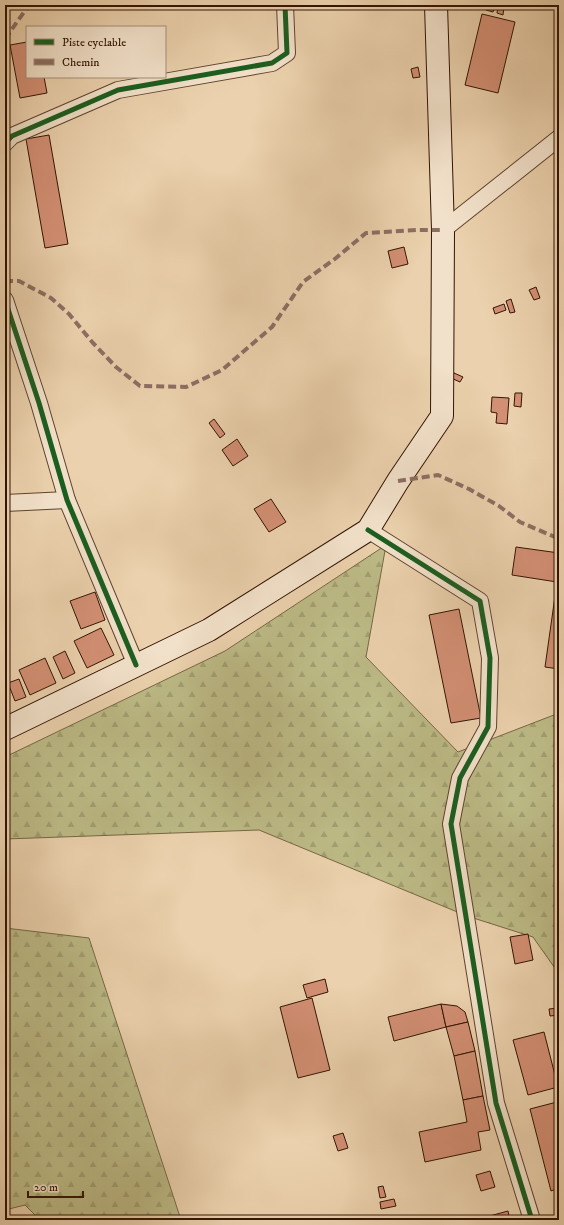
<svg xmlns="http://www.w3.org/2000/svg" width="564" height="1225" viewBox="0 0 564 1225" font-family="'IM FELL DW Pica',serif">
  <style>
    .forest { fill: url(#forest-firs); stroke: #776744 }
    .building { fill: #d38f74; stroke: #321402 }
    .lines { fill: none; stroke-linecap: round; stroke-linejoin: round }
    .street-casing { stroke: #60432d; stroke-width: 18 }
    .secondary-casing { stroke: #321402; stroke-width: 24 }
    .street { stroke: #f2e1ca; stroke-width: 16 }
    .secondary { stroke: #f2e1ca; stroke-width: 22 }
    .quiet { stroke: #8d6e63; stroke-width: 4; stroke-dasharray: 8 4; stroke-linecap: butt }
    .cycleway-casing { stroke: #f2e1ca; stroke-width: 8 }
    .cycleway { stroke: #1b5e20; stroke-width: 5 }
  </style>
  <defs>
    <pattern id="forest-firs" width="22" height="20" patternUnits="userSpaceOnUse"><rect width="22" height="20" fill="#bcba86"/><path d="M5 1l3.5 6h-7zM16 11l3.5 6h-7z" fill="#a29f72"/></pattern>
  </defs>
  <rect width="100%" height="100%" fill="#ebd1ad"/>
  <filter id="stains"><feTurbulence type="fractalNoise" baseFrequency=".005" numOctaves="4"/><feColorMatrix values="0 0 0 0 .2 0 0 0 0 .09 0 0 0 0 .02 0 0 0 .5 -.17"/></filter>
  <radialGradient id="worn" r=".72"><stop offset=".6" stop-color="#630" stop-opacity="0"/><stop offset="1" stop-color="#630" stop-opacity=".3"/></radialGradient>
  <g class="forest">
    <path d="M386,545l-20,112 92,95 101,-39v261l-26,-37 -66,-21 -208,-86 -254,9v-82l220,-106z"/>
    <path d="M5,928l84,10 92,282h-141l-15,-15 -20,5z"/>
  </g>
  <g class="building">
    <path d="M487,5l8,2 -2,5 -7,-2z"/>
    <path d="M498,6l6,1 -1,8 -6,-2z"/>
    <path d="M482,14l33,8 -17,71 -33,-8z"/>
    <path d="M27,42v35h17l3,16 -27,5 -10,-53z"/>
    <path d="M418,67l2,10 -7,1 -2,-9z"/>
    <path d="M49,135l19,109 -23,4 -19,-109z"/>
    <path d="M404,247l4,17 -16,4 -4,-17z"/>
    <path d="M536,287l4,11 -6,2 -5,-10z"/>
    <path d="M511,299l4,13 -5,1 -4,-12z"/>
    <path d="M504,304l2,6 -11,4 -2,-6z"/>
    <path d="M454,373l9,4 -3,5 -9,-4z"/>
    <path d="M515,393h7l-1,14 -7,-1z"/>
    <path d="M492,397l17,1 -2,26 -11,-1 1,-10 -6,-1z"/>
    <path d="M214,419l11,15 -5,4 -11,-15z"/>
    <path d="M237,439l11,17 -15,10 -11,-16z"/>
    <path d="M271,499l15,23 -17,10 -15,-23z"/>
    <path d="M516,547l43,6v116l-14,-2 12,-85 -45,-7z"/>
    <path d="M95,592l10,28 -24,9 -11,-28z"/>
    <path d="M459,609l22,109 -30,5 -22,-108z"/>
    <path d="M101,628l13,27 -27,13 -13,-27z"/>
    <path d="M65,651l10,22 -12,6 -10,-22z"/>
    <path d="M45,658l11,25 -26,12 -11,-25z"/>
    <path d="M19,679l7,18 -11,4 -7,-18z"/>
    <path d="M528,934l5,26 -18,4 -5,-27z"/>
    <path d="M325,979l3,13 -21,6 -4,-13z"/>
    <path d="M312,998l18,72 -32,8 -18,-71z"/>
    <path d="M441,1004l5,23 -52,14 -6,-24z"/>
    <path d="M441,1004l16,2 8,6 3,10 -22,5z"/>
    <path d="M559,1008v7l-9,1 -1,-7z"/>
    <path d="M468,1022l7,29 -21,5 -8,-29z"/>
    <path d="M544,1032l14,55 -30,8 -15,-55z"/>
    <path d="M475,1051l8,45 -20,4 -9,-44z"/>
    <path d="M483,1096l7,34 -12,2 3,18 -56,12 -6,-30 48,-10 -4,-22z"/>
    <path d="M557,1102l2,8v78l-8,3 -21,-82z"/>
    <path d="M343,1133l5,15 -10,3 -5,-15z"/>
    <path d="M490,1171l5,16 -14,4 -5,-16z"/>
    <path d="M383,1186l3,11 -6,1 -2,-11z"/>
    <path d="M394,1199l2,7 -15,3 -1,-7z"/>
    <path d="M508,1211l2,9h-23l-1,-3z"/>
  </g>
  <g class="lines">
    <defs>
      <g id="street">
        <path d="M5,143l7,-7 106,-46 154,-27 15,-10 -2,-48"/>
        <path d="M443,230l116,-92"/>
        <path d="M5,300l34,103 28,97 69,165"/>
        <path d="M5,503l62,-3"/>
        <path d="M368,530l112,71 10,57 -2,69 -28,51 -9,46 45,279 36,117"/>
      </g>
      <path id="secondary" d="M5,729l204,-99 159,-100 30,-49 44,-65 1,-186 -7,-225"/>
    </defs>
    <use href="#street" class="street-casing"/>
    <use href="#secondary" class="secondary-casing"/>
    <use href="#street" class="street"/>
    <use href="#secondary" class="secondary"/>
    <g class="quiet">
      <path d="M5,39l24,-34"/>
      <path d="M5,281h14l32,17 18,16 24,29 23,24 24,19 46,1 36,-17 50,-43 31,-45 33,-24 30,-25 50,-3h27"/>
      <path d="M398,481l40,-6 31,14 30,17 21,16 35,15 4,1"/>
    </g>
    <defs>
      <g id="cycleway">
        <path d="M5,143l7,-7 106,-46 154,-27 15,-10 -2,-48"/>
        <path d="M5,300l34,103 28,97 69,165"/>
        <path d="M368,530l112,71 10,57 -2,69 -28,51 -9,46 45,279 36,117"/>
      </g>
    </defs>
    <use href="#cycleway" class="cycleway-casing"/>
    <use href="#cycleway" class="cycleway"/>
  </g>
  <rect width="564" height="1225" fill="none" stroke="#ebd1ad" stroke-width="20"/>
  <rect x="6" y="6" width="552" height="1213" fill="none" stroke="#321402" stroke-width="2"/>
  <rect x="10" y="10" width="544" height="1205" fill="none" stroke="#321402"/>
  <rect x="26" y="26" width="140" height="52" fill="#f2e1ca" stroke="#a58f7a"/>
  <rect x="34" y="39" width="20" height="6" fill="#1b5e20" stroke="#a58f7a"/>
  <text x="62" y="46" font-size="12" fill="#321402">Piste cyclable</text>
  <rect x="34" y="59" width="20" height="6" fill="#8d6e63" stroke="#a58f7a"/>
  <text x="62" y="66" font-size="12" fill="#321402">Chemin</text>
  <path d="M28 1191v6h55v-6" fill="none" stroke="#321402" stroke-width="2"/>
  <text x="34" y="1191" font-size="12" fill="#321402" stroke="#f2e1ca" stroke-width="3" paint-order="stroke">20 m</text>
  <rect width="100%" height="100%" filter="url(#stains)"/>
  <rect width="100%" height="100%" fill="url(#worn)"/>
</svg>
